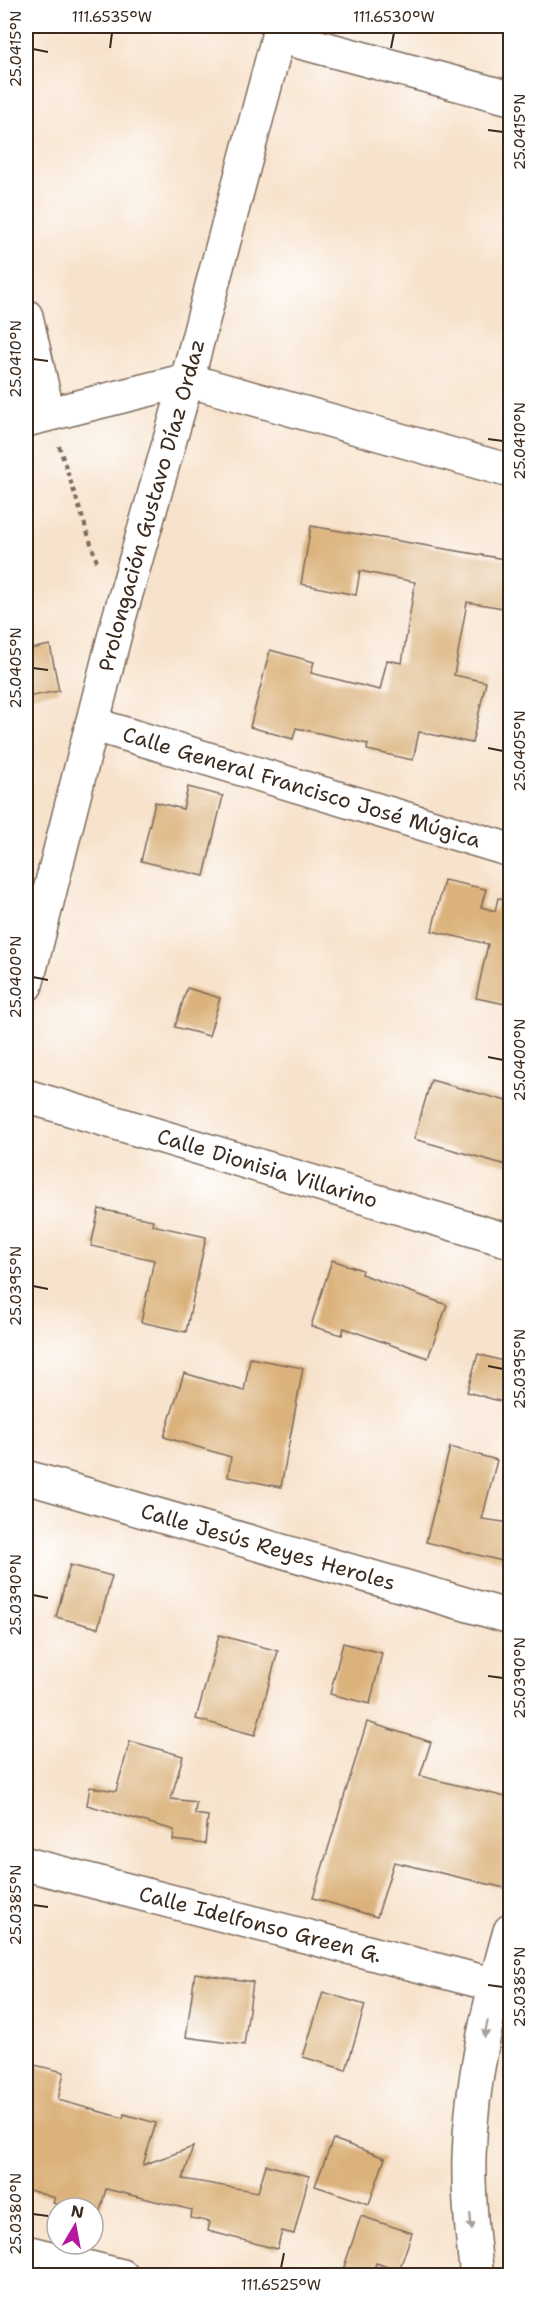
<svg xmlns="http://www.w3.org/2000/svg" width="536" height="2301" viewBox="0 0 536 2301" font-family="'Shantell Sans',sans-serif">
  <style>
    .building { fill: #dbb27c }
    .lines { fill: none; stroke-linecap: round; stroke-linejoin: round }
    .minor-casing { stroke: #7d6a5b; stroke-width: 36 }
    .tertiary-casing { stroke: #7d6a5b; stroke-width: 36 }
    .path { stroke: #7d6a5b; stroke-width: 4; stroke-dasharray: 4.5 4.5; stroke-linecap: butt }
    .minor { stroke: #fff; stroke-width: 33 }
    .tertiary { stroke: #fff; stroke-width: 33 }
    .oneway { fill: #a79f9a }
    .ticks { fill: none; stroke: #3b2a1e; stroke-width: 2 }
    .labels { text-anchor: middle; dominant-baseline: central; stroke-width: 5; stroke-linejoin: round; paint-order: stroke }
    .street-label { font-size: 21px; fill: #3b2a1e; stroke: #fff }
    .neatline { fill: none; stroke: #3b2a1e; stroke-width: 2 }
    .ticks-label { font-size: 15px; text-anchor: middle; fill: #3b2a1e }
  </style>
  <rect width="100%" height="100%" fill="#fff"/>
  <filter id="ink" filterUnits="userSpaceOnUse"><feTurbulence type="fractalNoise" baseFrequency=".0167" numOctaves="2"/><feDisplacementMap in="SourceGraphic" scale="12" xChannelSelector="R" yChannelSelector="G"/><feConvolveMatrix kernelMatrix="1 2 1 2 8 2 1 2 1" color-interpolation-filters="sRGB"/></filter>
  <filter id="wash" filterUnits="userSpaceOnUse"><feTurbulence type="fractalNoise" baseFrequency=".008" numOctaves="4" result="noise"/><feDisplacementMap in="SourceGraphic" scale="24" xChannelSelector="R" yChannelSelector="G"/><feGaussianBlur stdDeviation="1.35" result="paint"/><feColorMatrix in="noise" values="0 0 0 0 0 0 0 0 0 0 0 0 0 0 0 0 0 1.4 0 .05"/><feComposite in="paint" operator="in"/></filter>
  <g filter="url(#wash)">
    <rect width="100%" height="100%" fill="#f7e2cb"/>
    <g id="blocks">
      <g class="building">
        <path d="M311,526l199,34v49l-43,-7 -13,73 32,7 -14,61 -53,-11 -6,28 -46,-10 1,-6 -72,-16 -3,11 -43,-12 20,-77 44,12 -3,11 69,17 7,-30 15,3 13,-81 -55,-11 -4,24 -55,-11z"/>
        <path d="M50,645l9,46 -33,6v-47z"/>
        <path d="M188,787l35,9 -19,80 -63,-15 14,-59 28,7z"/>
        <path d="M444,880l42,9 -5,18 14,4 3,-13 12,1v106l-34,-7 12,-54 -56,-13z"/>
        <path d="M187,988l33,10 -11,38 -34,-9z"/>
        <path d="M431,1080l79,22v64l-96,-27z"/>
        <path d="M99,1209l54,11 -1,5 54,12 -20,95 -45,-10 13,-62 -63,-14z"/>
        <path d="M332,1260l30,10 -1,4 86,31 -19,53 -84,-30 -2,7 -31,-9z"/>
        <path d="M478,1354l32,9v41l-43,-12z"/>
        <path d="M250,1358l53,10 -22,119 -53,-10 3,-20 -67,-20 20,-64 60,18z"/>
        <path d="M450,1447l47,13 -15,59 28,4v40l-84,-21z"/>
        <path d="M70,1565l42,11 -14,52 -42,-11z"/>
        <path d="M219,1635l59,16 -23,84 -59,-16z"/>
        <path d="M343,1643l39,10 -12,51 -40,-10z"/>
        <path d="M367,1722l64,20 -11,34 90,22v68l-5,22 -111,-26 -17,55 -64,-19z"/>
        <path d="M130,1741l53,15 -12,43 25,3 -1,12 13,2 -3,28 -32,-4 1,-10 -87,-25 3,-18 26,4z"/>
        <path d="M195,1973l58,9 -9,63 -58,-8z"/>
        <path d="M323,1992l42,13 -19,65 -43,-13z"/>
        <path d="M26,2063l38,9 -6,28 65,18 1,-4 32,9 -13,42 50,-18 -10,32 75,13 8,-27 43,11 -15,58 -12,-3 -5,18 -69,-18 2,-9 -19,-4 1,-8 -86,-21 -7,26 -6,-1v-6h-22l-18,-5 2,-5 -29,-9z"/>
        <path d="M333,2139l52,19 -16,46 -54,-18z"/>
        <path d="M361,2216l51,17 -13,38 -23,-8 -4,13h-31z"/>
      </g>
    </g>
  </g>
  <g filter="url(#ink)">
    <use href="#blocks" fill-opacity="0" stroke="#7d6a5b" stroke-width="1.5"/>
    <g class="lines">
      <defs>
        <g id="minor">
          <path d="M278,36l232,62"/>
          <path d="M26,316l22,98"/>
          <path d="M26,420l161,-40 323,91"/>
          <path id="s1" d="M92,724l418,126"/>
          <path id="s2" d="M26,985l92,-363 69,-242 94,-354"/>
          <path id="s3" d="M26,1096l484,145"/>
          <path id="s4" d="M26,1477l484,140"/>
          <path id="s5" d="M26,1864l469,121"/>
          <path d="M26,2252l96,24"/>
        </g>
        <path id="tertiary" d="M477,2276c-5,-40 -9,-79 -8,-119 2,-76 20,-153 41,-226"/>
      </defs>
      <use href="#minor" class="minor-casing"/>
      <use href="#tertiary" class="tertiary-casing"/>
      <path class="path" d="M59,446l38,116"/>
      <use href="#minor" class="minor"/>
      <use href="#tertiary" class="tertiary"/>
    </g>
    <defs><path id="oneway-solid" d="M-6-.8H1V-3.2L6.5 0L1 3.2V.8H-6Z" transform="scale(1.5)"/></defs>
    <g class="oneway">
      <use href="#oneway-solid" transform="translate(486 2029) rotate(101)"/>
      <use href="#oneway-solid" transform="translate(471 2222) rotate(84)"/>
    </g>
  </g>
  <path class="ticks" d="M110,48l2,-15M391,48l3,-15M33,49l15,3M488,130l15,2M33,359l15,2M488,439l15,2M33,668l15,2M488,748l15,3M33,977l15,3M488,1057l15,3M33,1286l15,3M488,1366l15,3M33,1595l15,3M488,1676l15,2M33,1905l15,2M488,1985l15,2M33,2214l15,2M281,2268l3,-15"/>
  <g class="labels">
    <g class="street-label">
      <text stroke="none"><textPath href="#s2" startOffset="496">Prolongación Gustavo Díaz Ordaz</textPath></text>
      <text stroke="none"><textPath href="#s1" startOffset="219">Calle General Francisco José Múgica</textPath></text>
      <text stroke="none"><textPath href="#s3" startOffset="252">Calle Dionisia Villarino</textPath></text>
      <text stroke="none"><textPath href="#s4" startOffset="252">Calle Jesús Reyes Heroles</textPath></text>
      <text stroke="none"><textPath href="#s5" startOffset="242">Calle Idelfonso Green G.</textPath></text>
    </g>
  </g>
  <rect width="536" height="2301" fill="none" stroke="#fff" stroke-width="66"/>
  <g transform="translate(75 2226) rotate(10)"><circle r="28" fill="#ffffff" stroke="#b1aaa5" stroke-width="1.5"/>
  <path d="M0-4.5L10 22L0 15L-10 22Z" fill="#b5179e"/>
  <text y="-9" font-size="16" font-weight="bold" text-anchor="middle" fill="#3b2a1e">N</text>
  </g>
  <rect x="33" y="33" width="470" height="2235" class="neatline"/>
  <g class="ticks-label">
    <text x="112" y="22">111.6535°W</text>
    <text x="394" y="22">111.6530°W</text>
    <text transform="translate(16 49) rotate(-90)" y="5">25.0415°N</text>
    <text transform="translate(520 132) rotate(-90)" y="5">25.0415°N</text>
    <text transform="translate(16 359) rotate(-90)" y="5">25.0410°N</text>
    <text transform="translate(520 441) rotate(-90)" y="5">25.0410°N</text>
    <text transform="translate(16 668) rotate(-90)" y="5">25.0405°N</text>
    <text transform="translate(520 751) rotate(-90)" y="5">25.0405°N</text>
    <text transform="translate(16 977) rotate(-90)" y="5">25.0400°N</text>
    <text transform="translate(520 1060) rotate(-90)" y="5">25.0400°N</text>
    <text transform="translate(16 1286) rotate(-90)" y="5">25.0395°N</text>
    <text transform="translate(520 1369) rotate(-90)" y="5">25.0395°N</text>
    <text transform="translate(16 1595) rotate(-90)" y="5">25.0390°N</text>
    <text transform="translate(520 1678) rotate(-90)" y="5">25.0390°N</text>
    <text transform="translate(16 1905) rotate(-90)" y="5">25.0385°N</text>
    <text transform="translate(520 1987) rotate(-90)" y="5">25.0385°N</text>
    <text transform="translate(16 2214) rotate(-90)" y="5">25.0380°N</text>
    <text x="281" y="2290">111.6525°W</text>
  </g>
</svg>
